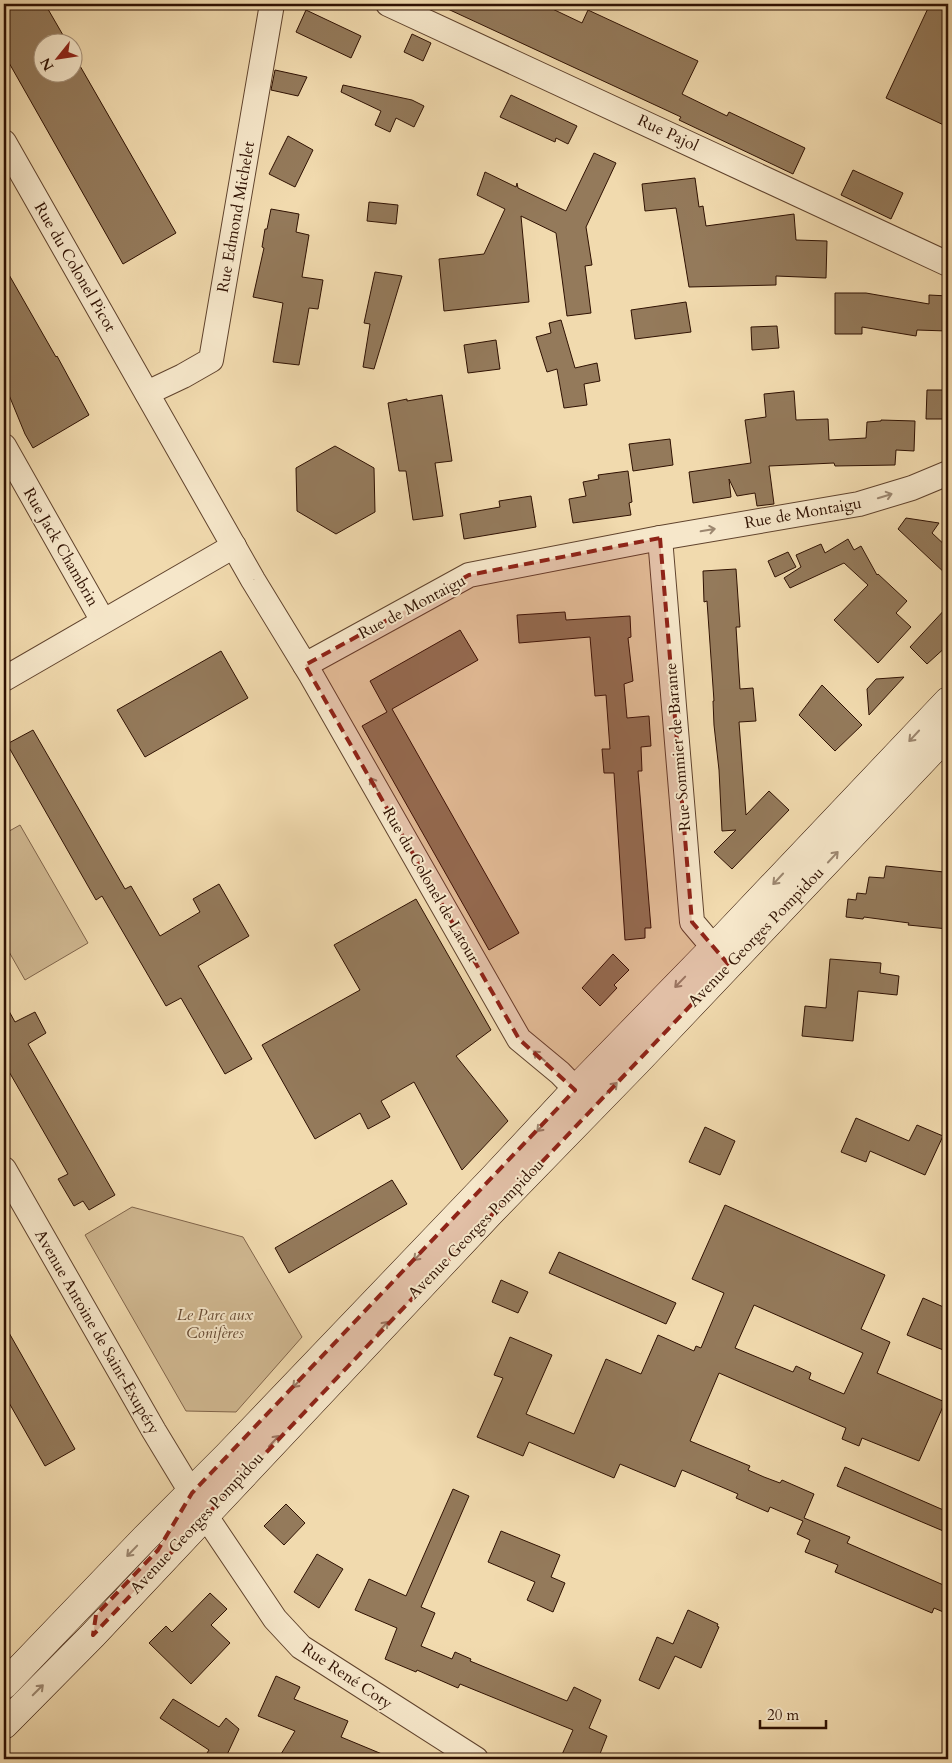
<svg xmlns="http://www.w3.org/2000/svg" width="952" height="1763" viewBox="0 0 952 1763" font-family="Cardo,serif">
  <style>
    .green { fill: #d0b891; stroke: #80644a }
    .building { fill: #947a5b; stroke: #2f1102; fill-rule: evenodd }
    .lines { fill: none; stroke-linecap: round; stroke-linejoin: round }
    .minor-casing { stroke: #60432d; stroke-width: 26 }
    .secondary-casing { stroke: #2f1102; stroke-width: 29 }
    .minor { stroke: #f6e7ca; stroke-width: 24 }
    .secondary { stroke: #f6e7ca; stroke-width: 28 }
    .oneway { stroke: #9c8770 }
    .marked { fill: #8f2418; fill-opacity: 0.2; stroke: #8f2418; stroke-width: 4; stroke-dasharray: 10 6; stroke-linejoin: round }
    .labels { text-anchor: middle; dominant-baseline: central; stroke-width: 4; stroke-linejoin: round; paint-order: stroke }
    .street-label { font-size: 16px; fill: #2f1102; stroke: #f6e7ca }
    .park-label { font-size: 16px; font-style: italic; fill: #674b34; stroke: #f6e7ca }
  </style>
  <rect width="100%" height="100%" fill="#f1daae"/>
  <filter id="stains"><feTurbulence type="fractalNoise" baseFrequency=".004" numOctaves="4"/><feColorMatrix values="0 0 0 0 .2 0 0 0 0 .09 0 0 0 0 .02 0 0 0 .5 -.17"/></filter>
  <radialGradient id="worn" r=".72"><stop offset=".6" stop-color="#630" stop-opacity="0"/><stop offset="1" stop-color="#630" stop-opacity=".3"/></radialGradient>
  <g class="green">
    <path d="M20,825l68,118 -63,37 -21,-37v-109z"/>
    <path d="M132,1207l111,30 59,100 -66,75 -50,-1 -101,-176z"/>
  </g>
  <g class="building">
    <path d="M4,4h41l22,38h-25v30h30v-20l104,181 -53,31 -119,-210z"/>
    <path d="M437,4h105l40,19 6,-13 110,51 -16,33 45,22 2,-4 76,36 -12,26 -114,-54 2,-3z"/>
    <path d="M930,4h18v123l-62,-29z"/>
    <path d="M306,10l55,26 -10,22 -55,-26z"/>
    <path d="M412,34l19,9 -8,18 -19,-9z"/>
    <path d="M275,70l32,7 -9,19 -27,-6z"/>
    <path d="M343,85l69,15 12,6 -10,21 -18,-9 -6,14 -15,-7 6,-14 -40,-19z"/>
    <path d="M511,95l66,31 -9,18 -12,-6 -1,4 -55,-25z"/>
    <path d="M288,136l25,14 -18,37 -26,-13z"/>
    <path d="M594,153l22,10 -30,64 6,38 -7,1 6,47 -24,3 -11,-83 -35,-17 8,86 -85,9 -5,-52 45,-5 21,-45 -28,-14 8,-23 31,15 1,-4 1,5 48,23z"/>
    <path d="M853,170l50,23 -12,26 -50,-24z"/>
    <path d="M695,178l4,29 4,-1 3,20 88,-12 2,26 31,1 -1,37 -50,-2v9l-87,2 -13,-79 -31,3 -3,-27z"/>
    <path d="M369,202l29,3 -2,19 -29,-3z"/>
    <path d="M271,209l28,5 -3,18 13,3 -7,42 21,3 -5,29 -9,-1 -10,57 -26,-3 10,-59 -30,-6 11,-49 -2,-1 3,-18h2z"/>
    <path d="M4,266l52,91 1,-1 32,59 -56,33 -8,-14 -21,-51z"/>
    <path d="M375,272l27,4 -28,93 -11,-2 7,-43 -6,-1z"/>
    <path d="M835,293h31l63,11v-9l19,1 -1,35 -30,-1 -1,6 -54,-9v7h-27z"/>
    <path d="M686,302l5,30 -56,7 -4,-29z"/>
    <path d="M561,320l14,48 22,-5 3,18 -16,3 3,21 -23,3 -7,-39 -10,3 -11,-35 15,-4 -2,-10z"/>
    <path d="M777,326l2,22 -27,2 -1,-23z"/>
    <path d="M496,340l4,29 -32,4 -4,-28z"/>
    <path d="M927,390h21v29h-22z"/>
    <path d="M794,391l2,29 32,-1 1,21 37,-2 1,-16 14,-1v-1l34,1 -1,30 -18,-1 -1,15 -60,1 -1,-3 -65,3 5,38 -17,2 -2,-13 -18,3 -8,-17 2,18 -38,6 -4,-31 62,-9 -6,-43 21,-3 -2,-23z"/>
    <path d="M442,395l10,66 -17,2 8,53 -30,4 -7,-49h-7l-11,-68 19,-4v2z"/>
    <path d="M670,439l3,26 -40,6 -4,-27z"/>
    <path d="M335,446l39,22 1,44 -39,22 -39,-23 -1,-43z"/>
    <path d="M628,471l4,31 -3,1 2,12 -58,8 -4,-24 17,-3 -3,-14 16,-3 -1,-4z"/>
    <path d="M531,496l5,31 -72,12 -4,-25 40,-7 -1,-6z"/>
    <path d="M906,518l33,5 -7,10 16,15v28l-50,-47z"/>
    <path d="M848,539l6,11 7,-4 16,29 1,-1 29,27 -11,12 15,14 -33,36 -44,-43 34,-35 -24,-22 -54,25 -6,-10 17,-11 -5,-12 25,-11 4,9z"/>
    <path d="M788,552l8,15 -21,10 -7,-16z"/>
    <path d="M736,569l4,58h-4l4,62 13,-1 3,33 -17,1 7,93 23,-24 20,19 -57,59 -18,-17 22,-22 -14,1 -3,-61 -5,-45 -1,-24h1l-7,-100 -3,1 -1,-31z"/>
    <path d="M948,606v39l-21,19 -17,-17z"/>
    <path d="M565,612l1,8 64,-4 1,21 -3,1 5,43 -9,3 3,34 22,-2 2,30 -10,1 1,24h-4l13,157h-6v10l-20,2 -11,-167h-10l-2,-24h8l-4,-54 -11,1 -5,-59 -71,6 -2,-28z"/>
    <path d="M460,630l18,30 -86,49 127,224 -30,17 -127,-224 25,-14 -17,-31z"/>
    <path d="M221,651l27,47 -103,59 -28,-47z"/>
    <path d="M904,677l-35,38 -2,-26 9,-10z"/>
    <path d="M822,685l40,40 -27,26 -36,-36z"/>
    <path d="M33,730l92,159 6,-3 29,50 40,-24 -7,-13 26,-15 30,52 -51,30 54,93 -27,15 -44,-76 -15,8 -64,-110 -6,4 -89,-156z"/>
    <path d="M886,866l58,6v2l4,1v54l-40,-4 1,-2 -45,-6 -1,2 -17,-2 2,-18 8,1 1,-7 9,1 3,-17 15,1z"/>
    <path d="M416,899l75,131 -35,26 52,65 -46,49 -48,-88 -33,19 9,16 -22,12 -8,-16 -45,26 -53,-94 98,-55 -26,-45z"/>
    <path d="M613,954l16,16 -15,15 3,3 -17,18 -18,-18z"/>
    <path d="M830,959l51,4 -1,10 19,3 -2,19 -39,-4 -5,50 -51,-5 3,-30 21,2z"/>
    <path d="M4,1002l11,20 20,-10 11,21 -18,11 87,151 -26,15 -6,-9 -9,5 -16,-27 10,-5 -64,-111z"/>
    <path d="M856,1118l53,23 8,-16 26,11 -18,39 -55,-24 -4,11 -25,-10z"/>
    <path d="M705,1127l30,14 -15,34 -31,-13z"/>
    <path d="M392,1180l15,24 -118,69 -14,-25z"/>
    <path d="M725,1205l160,70 -24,54 29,13 -13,31 68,29 -26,59 -57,-23 -3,8 -17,-7 4,-11 -127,-55 -29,68 60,25 -2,4 16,7 16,6 2,-3 32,14 -10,24 46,19 -3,6 101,44v27l-14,-6 -2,5 -97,-41 3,-7 -33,-13 5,-12 -13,-6 6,-13 -33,-14 -2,5 -32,-14 2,-4 -56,-24 -7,17 -55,-23 -6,14 -85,-36 -6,14 -46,-19 26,-59 -9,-3 16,-38 42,18 -26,59 48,20 32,-75 35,15 17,-39 36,16 2,-5 5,2 23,-55 -32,-14zM754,1305l109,48 -19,41 -35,-15 2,-6 -15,-7 -3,6 -58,-24z"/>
    <path d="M559,1252l117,51 -10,21 -117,-51z"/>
    <path d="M501,1280l27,12 -10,21 -26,-11z"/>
    <path d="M923,1298l25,11v43l-41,-17z"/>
    <path d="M4,1324l71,125 -30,17 -41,-72z"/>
    <path d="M845,1467l103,45v21l-111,-47z"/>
    <path d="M453,1489l16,7 -48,111 14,6 -14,33 31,13 3,-7 16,7 -1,2 97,40 7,-14 27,13 -12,28 18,8 -9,23h-38l13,-29 -113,-46 -2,4 -41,-18 -1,2 -31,-13 12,-31 -42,-18 14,-31 37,17z"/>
    <path d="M286,1504l19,19 -21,22 -20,-19z"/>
    <path d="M501,1531l59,24 -9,22 14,6 -12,29 -26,-12 8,-18 -47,-20z"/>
    <path d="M317,1554l26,15 -24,39 -25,-16z"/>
    <path d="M210,1593l17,16 -16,16 19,18 -39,41 -42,-41 17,-17 6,6z"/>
    <path d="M688,1610l30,14 -1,2 2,1 -18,41 -26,-12 -16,33 -20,-9 18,-43 16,7z"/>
    <path d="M276,1676l24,11 -6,12 54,22 -7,16 53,22h-116l17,-28 -37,-15z"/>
    <path d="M173,1699l46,28 7,-9 13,11 -14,30h-22l6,-9 -49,-32z"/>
  </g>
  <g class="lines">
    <defs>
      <g id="minor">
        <path d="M388,4l560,260"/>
        <path d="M4,142l249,438 58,95 208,364 41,34 28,29"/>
        <path d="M147,393l36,-17 28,-16 61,-356"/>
        <path d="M4,446l99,175"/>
        <path d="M660,538l32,384 33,39"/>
        <path d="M305,665l164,-90 191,-37 199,-34 53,-16 36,-15"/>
        <path d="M4,679l230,-133"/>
        <path d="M4,1169l150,262 51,84 70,104 26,28 175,112"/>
      </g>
      <g id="secondary">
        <path d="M4,1685l141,-147 82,-82 267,-279 81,-87 149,-153 224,-236"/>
        <path d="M4,1725l89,-90 397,-422 147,-151 311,-328"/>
      </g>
    </defs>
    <use href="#minor" class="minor-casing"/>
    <use href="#secondary" class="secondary-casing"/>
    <use href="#minor" class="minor"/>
    <use href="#secondary" class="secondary"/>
  </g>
  <defs><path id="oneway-shaft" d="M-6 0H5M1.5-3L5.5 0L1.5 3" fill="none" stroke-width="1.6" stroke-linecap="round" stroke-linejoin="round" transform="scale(1.25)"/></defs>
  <g class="oneway">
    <use href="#oneway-shaft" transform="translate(885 496) rotate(-17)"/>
    <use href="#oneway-shaft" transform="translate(708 530) rotate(-10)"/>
    <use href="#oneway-shaft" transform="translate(914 736) rotate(133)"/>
    <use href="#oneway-shaft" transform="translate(374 784) rotate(-120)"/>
    <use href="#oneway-shaft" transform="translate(833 857) rotate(-47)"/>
    <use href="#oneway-shaft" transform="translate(778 879) rotate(133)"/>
    <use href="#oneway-shaft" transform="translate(680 982) rotate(134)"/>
    <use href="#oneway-shaft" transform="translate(539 1056) rotate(-140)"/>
    <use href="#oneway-shaft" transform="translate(612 1088) rotate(-46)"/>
    <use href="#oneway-shaft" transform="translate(542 1126) rotate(133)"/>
    <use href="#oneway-shaft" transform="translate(419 1255) rotate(134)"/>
    <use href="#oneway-shaft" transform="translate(383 1327) rotate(-47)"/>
    <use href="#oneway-shaft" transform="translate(298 1382) rotate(134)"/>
    <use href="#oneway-shaft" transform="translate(274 1441) rotate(-47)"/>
    <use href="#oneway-shaft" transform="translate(132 1551) rotate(134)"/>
    <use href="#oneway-shaft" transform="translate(38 1690) rotate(-45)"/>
  </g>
  <path class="marked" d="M660,538l32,384 37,43 -636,670 3,-20 62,-65 34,-57 383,-403 -56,-51 -214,-374 164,-90z"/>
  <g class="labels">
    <g class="street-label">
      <text transform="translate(668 133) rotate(25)">Rue Pajol</text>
      <text transform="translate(236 217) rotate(-80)">Rue Edmond Michelet</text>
      <text transform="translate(75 267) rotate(60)">Rue du Colonel Picot</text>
      <text transform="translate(803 513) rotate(-10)">Rue de Montaigu</text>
      <text transform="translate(61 547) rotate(60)">Rue Jack Chambrin</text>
      <text transform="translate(412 607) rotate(-28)">Rue de Montaigu</text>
      <text transform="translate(678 747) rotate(-95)">Rue Sommier de Barante</text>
      <text transform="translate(431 885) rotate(60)">Rue du Colonel de Latour</text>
      <text transform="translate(756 937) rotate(-46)">Avenue Georges Pompidou</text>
      <text transform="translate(476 1229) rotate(-46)">Avenue Georges Pompidou</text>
      <text transform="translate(97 1332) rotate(60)">Avenue Antoine de Saint-Exupéry</text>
      <text transform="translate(197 1523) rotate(-47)">Avenue Georges Pompidou</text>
      <text transform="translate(347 1676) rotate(34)">Rue René Coty</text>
    </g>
    <g class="park-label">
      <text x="215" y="1315">Le Parc aux<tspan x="215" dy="18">Conifères</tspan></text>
    </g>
  </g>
  <rect width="952" height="1763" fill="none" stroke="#f1daae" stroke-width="20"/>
  <rect x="5" y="5" width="942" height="1753" fill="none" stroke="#2f1102" stroke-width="2.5"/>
  <rect x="10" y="10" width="932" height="1743" fill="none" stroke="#2f1102"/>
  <g transform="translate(58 58) rotate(240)"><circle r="24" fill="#f6e7ca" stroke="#a6917a"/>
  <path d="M0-4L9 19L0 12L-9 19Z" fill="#8f2418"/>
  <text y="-8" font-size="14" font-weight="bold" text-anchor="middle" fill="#2f1102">N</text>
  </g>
  <path d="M760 1720v8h66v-8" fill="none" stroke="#2f1102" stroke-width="2.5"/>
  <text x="767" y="1720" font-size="15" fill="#2f1102" stroke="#f6e7ca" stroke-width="4" paint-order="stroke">20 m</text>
  <rect width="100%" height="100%" filter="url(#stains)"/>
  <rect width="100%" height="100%" fill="url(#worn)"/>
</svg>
